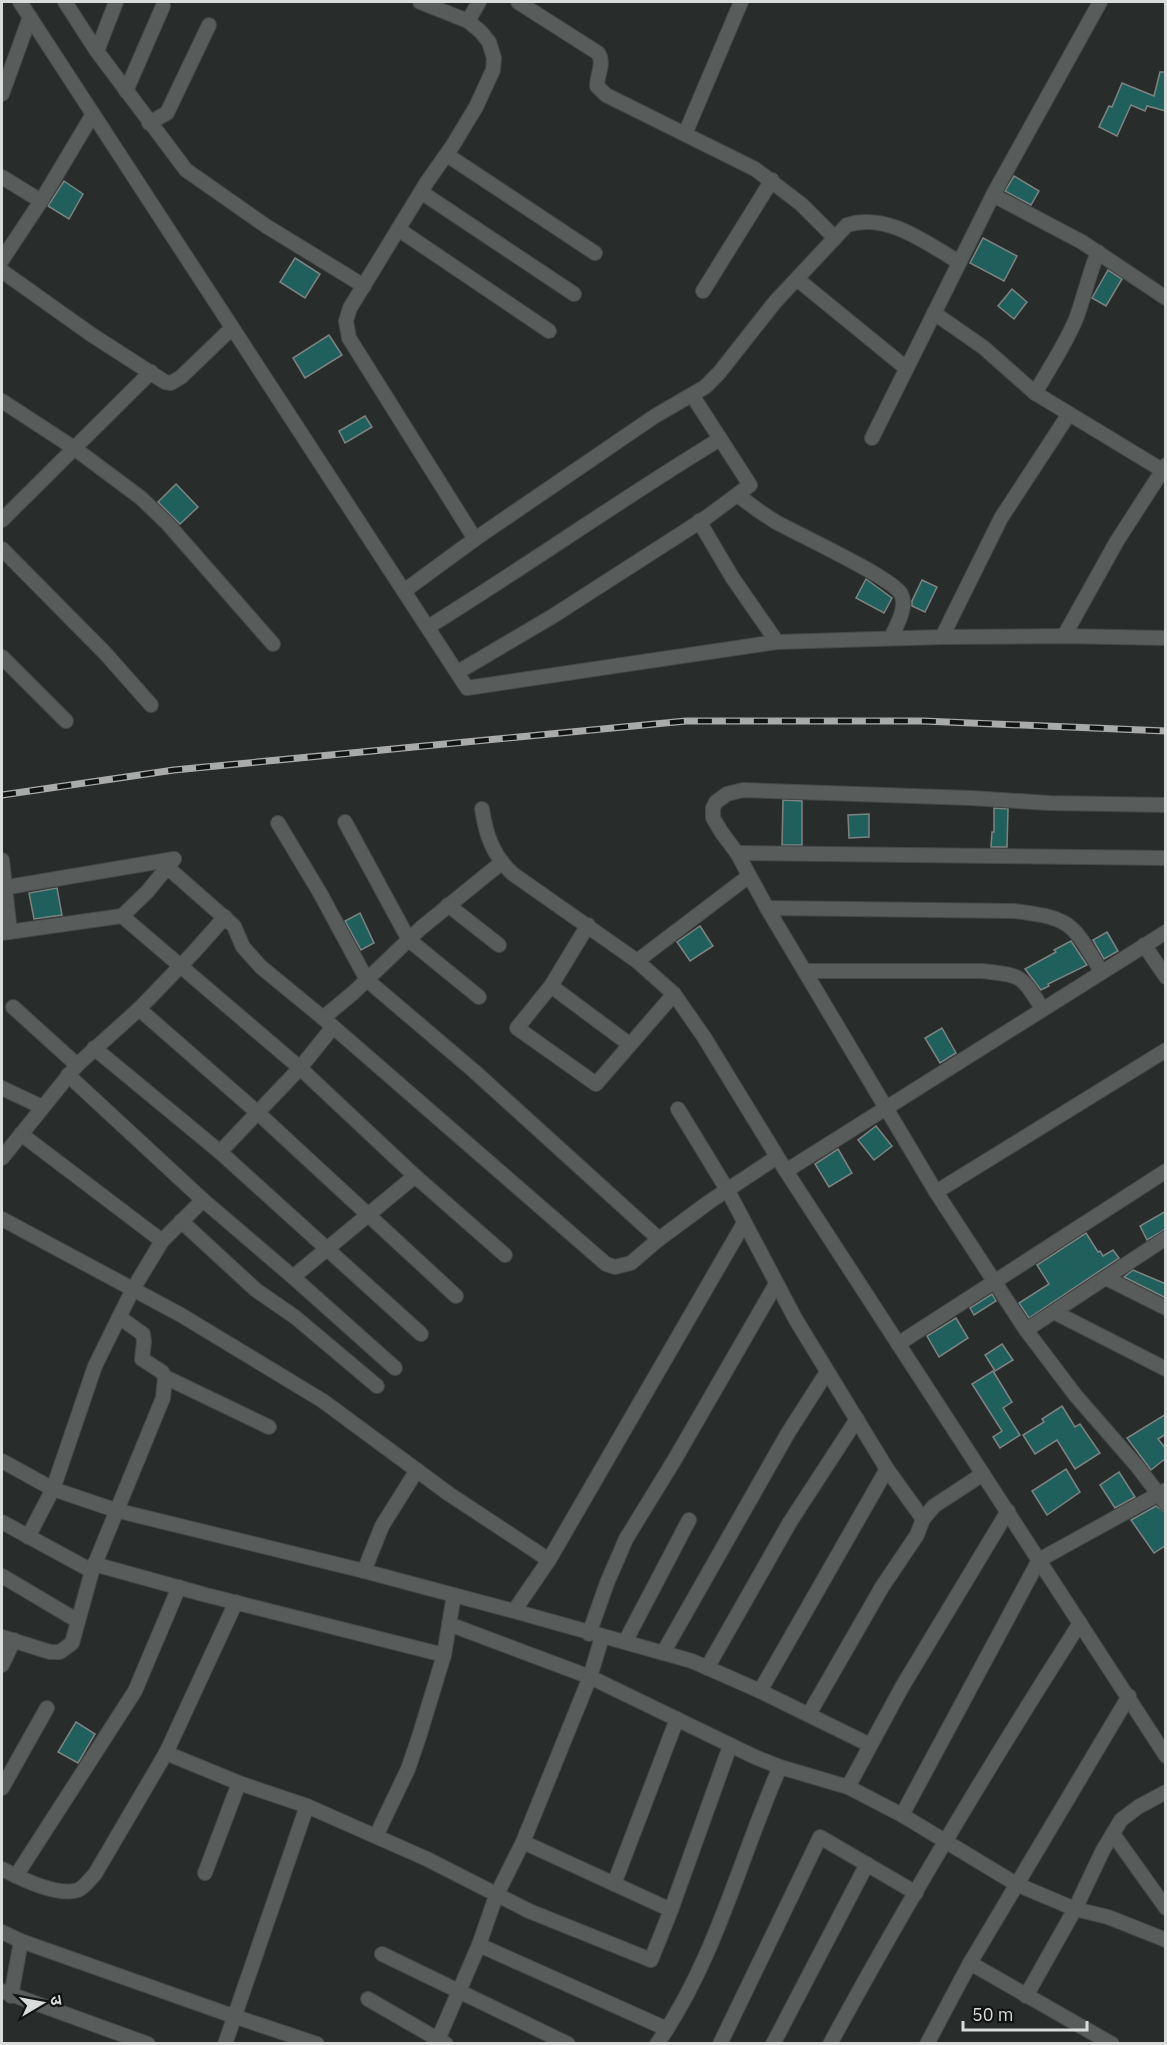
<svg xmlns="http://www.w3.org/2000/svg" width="1167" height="2045" viewBox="0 0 1167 2045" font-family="'IBM Plex Sans','Noto Sans Devanagari',sans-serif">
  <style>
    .building { fill: #20605c; stroke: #7e8382; stroke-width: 1.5 }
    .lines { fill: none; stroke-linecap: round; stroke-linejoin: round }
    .street-casing { stroke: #444848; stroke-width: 16 }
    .street { stroke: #585d5c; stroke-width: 14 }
    .rail-casing { stroke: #a8abaa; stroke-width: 7 }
    .rail { stroke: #121413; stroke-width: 4.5; stroke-dasharray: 14; stroke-linecap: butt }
  </style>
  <rect width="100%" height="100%" fill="#282c2b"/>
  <g class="building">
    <path d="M1160,72h6v39l-19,-5 -2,5 -14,-6 -14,31 -18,-9 10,-21 3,1 10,-24 32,13z"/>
    <path d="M1014,176l25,15 -8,14 -26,-14z"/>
    <path d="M64,181l19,13 -14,25 -21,-13z"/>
    <path d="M983,238l34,18 -13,25 -34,-18z"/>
    <path d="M295,258l25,16 -15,24 -25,-16z"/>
    <path d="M1108,270l14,9 -16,27 -14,-8z"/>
    <path d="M1012,289l15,13 -13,17 -16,-13z"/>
    <path d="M329,335l13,20 -37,23 -12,-20z"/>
    <path d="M365,416l7,11 -27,16 -6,-12z"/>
    <path d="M176,484l22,23 -18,17 -22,-22z"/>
    <path d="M866,579l26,19 -8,15 -28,-15z"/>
    <path d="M922,580l15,7 -12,25 -13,-6v-5z"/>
    <path d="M783,800l19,1v44h-20z"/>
    <path d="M994,808l14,1 -1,38h-16l1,-15h2z"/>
    <path d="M869,814v23l-20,1 -1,-23z"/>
    <path d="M57,888l5,27 -28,4 -5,-26z"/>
    <path d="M360,913l14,30 -13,7 -16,-29z"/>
    <path d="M700,926l13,20 -23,15 -13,-19z"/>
    <path d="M1107,932l11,19 -14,8 -11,-19z"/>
    <path d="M1071,941l16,24 -39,19 1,2 -8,4 -16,-21 31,-17 -2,-2z"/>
    <path d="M942,1028l14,25 -16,10 -15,-25z"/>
    <path d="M876,1126l16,20 -18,14 -16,-20z"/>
    <path d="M838,1149l14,24 -23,14 -14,-23z"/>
    <path d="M1166,1211v18l-19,11 -7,-14z"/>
    <path d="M1086,1233l12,19 2,-1 3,5 10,-6 6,8 -90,60 -10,-15 30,-19 -12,-19z"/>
    <path d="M1133,1270l33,14v14l-42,-21z"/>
    <path d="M992,1294l4,7 -22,14 -4,-7z"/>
    <path d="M956,1318l12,20 -29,19 -12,-21z"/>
    <path d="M1002,1344l11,16 -18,11 -10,-16z"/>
    <path d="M993,1371l19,31 -9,6 17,27 -20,13 -7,-11 9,-6 -30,-47z"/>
    <path d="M1062,1406l13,21 5,-3 20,29 -25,16 -18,-29 -22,14 -12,-19 21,-13 -2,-3z"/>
    <path d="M1166,1414v20l-8,5 8,10v9l-15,12 -24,-32z"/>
    <path d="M1066,1469l14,23 -33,23 -15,-24z"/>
    <path d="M1119,1472l16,25 -20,11 -15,-23z"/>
    <path d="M1156,1506l10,7v32l-12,8 -23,-33z"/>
    <path d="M76,1722l19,12 -17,29 -20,-11z"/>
  </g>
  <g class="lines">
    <defs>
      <g id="street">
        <path d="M20,2l447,686 310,-46 165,-5 122,-1 102,2"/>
        <path d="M65,2l31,48 90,120 80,56 98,60"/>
        <path d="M420,2l48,19 13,11 8,10 5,16 -1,12 -17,37 -23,38 -26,37 -77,126 -4,13 3,17 126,201"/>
        <path d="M518,2l80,51c7,10 -1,22 -1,33l9,9 149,74 46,35 34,34"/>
        <path d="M468,21l11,-19"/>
        <path d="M97,51l19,-49"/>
        <path d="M126,91l37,-85"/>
        <path d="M2,94l28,-77"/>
        <path d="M149,123l18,-10 42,-88"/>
        <path d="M685,134l56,-132"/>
        <path d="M447,155l148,98"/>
        <path d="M2,177l39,24"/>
        <path d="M421,192l153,102"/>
        <path d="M993,195l89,47 84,56"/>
        <path d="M398,229l151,102"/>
        <path d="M2,260l39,-59 52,-87"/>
        <path d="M2,271l90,64 73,47 6,1 10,-6 51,-49"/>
        <path d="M797,279l109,89"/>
        <path d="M703,291l69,-111"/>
        <path d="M934,313l49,34 52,46 127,77"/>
        <path d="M1035,393c14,-24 30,-48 41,-74 8,-22 13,-45 22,-67"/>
        <path d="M2,401l72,47 67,50 26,25 106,121"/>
        <path d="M872,438l121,-243 107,-193"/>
        <path d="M738,495c12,10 25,19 38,27 21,12 117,56 125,72 7,13 -5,32 -10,44"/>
        <path d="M2,520l149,-148"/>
        <path d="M699,521l33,56 45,65"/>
        <path d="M2,549l103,104 46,52"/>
        <path d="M404,591l71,-52 180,-123 50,-29 14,-14 56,-71 72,-77c40,-13 79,18 112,37"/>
        <path d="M428,627c99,-61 193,-128 292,-188"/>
        <path d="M1064,636l53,-95 49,-76"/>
        <path d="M942,637l59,-119 68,-104"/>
        <path d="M2,657l64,64"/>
        <path d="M458,672l95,-56 154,-99 43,-32 -58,-90"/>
        <path d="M1166,805l-117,-2 -78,-5 -228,-8 -16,4 -11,8 -3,6v10l9,15 15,20 30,55 169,284 90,138 50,66 61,70 29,38"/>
        <path d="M482,809c4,26 11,47 31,65l124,87 37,33 30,43 82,134 380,585"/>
        <path d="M345,822l64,118 70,57"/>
        <path d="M278,823l42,70 47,87 107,91 185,168"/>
        <path d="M737,853l429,5"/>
        <path d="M2,860l8,72"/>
        <path d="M167,867l67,59 9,21 18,20 62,51 283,246 9,3 16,-4 28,-24 50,-37 68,-45"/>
        <path d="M2,888l172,-29"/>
        <path d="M448,905l51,40"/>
        <path d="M767,908l247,3c58,7 58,12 87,60"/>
        <path d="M122,916l178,152 115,108 90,79"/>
        <path d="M588,925l-37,61 -34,42 79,56 78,-90"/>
        <path d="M2,933l120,-17 25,-24 27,-33"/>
        <path d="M1144,945l22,32"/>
        <path d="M637,961l112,-85"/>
        <path d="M806,971h176c41,5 38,3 60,37"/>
        <path d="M551,986l78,58"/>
        <path d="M13,1007l64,58"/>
        <path d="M139,1009l54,-56 32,-36"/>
        <path d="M323,1018l30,-25 68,-65 80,-65"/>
        <path d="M94,1048l126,104 201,182"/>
        <path d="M68,1075l135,125 90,77 102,91"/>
        <path d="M2,1088l40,19"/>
        <path d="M678,1109l50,82 68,129 91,149 36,50"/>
        <path d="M21,1134l141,107"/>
        <path d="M220,1152l80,-84 33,-41"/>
        <path d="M2,1158l75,-93 62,-56 119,104 198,183"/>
        <path d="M786,1171l380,-239"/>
        <path d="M936,1192l230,-142"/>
        <path d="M2,1219l179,96 142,86 126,93 100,66"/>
        <path d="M181,1221l75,69 39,27 82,69"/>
        <path d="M744,1223l-195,337 -35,51 178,50 68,30 110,54"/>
        <path d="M293,1277l122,-101"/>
        <path d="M1106,1278l60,30"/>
        <path d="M1054,1312l112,57"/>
        <path d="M1026,1330l140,-92"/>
        <path d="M898,1344l268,-173"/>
        <path d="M165,1377l104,50"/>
        <path d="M2,1461l51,28 62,21 249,61 150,40"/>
        <path d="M2,1522l90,49"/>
        <path d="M28,1537l25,-48 42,-123 38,-77 29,-48 41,-41"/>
        <path d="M94,1564l112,31 238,60"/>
        <path d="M364,1571l18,-45 35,-56"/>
        <path d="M2,1576l76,45"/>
        <path d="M449,1624l141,53 165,80 25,10 68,20 54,28 114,69 59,25 33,8 58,23"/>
        <path d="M589,1634l18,-51 19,-44 49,-80 101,-175"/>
        <path d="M2,1637l48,15h10l12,-9 20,-72 71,-173 2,-21 -3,-5 -20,-13 2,-17 -1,-8 -24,-17"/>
        <path d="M625,1642l64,-122"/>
        <path d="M663,1653l125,-220 39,-61"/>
        <path d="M2,1665l12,-25"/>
        <path d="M707,1668l83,-146 67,-103"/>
        <path d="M760,1691l127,-222"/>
        <path d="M809,1714l73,-127 35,-52 6,-16 11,-13 49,-32"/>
        <path d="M166,1753l73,30 68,23 120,53 102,52 122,49 20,-50 59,-164"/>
        <path d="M848,1787l54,-100 106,-176"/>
        <path d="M2,1788l45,-80"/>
        <path d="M902,1815l137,-255 127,-70"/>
        <path d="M1113,1834l53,74"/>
        <path d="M376,1836l32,-67 11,-32 25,-82 10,-60"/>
        <path d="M523,1842l148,68"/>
        <path d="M2,1869c18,9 55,28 76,21 7,-3 12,-11 17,-16l71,-121 70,-151"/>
        <path d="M205,1873l34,-90"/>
        <path d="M16,1876l119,-185 44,-104"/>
        <path d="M614,1884l63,-165"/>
        <path d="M2,1932l19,9 212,75 84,28"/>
        <path d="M479,1945l188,84"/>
        <path d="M382,1954l186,90"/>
        <path d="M970,1963l142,81"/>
        <path d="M2,1991l146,53"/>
        <path d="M11,1996l10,-55"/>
        <path d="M1026,1996l49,-87 28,-59 18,-30 17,-13 28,-15"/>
        <path d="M368,1999l78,45"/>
        <path d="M225,2044l82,-238"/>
        <path d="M436,2044l43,-99 17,-49 27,-54 67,-165 12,-40"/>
        <path d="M657,2044c59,-85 82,-184 123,-277"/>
        <path d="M720,2044l100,-207 96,56"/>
        <path d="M773,2044l94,-180"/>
        <path d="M830,2044c78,-144 162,-283 250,-421"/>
        <path d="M927,2044l43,-81 159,-267"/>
      </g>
    </defs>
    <use href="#street" class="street-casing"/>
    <use href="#street" class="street"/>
    <defs>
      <path id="rail" d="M2,795l172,-25 512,-49h237l243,10"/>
    </defs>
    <use href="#rail" class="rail-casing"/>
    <use href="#rail" class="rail"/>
  </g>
  <rect width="1167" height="2045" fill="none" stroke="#d9dcdb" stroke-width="6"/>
  <g transform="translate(42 2003) rotate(80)" stroke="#121413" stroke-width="4.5" paint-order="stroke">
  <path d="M0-4.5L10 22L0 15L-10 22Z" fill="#d9dcdb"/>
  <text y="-9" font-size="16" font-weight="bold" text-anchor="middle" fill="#d9dcdb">उ</text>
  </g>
  <path d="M963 2021v9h124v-9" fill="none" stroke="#d9dcdb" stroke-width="3"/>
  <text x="972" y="2021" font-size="18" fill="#d9dcdb" stroke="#121413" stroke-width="4.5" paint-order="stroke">50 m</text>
</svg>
